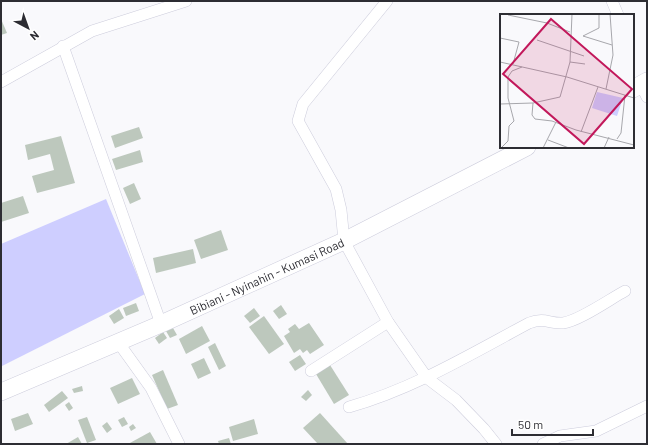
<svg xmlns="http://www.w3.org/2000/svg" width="648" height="445" viewBox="0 0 648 445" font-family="Barlow,sans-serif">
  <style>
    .green { fill: #ceceff }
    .building { fill: #bdc8bd }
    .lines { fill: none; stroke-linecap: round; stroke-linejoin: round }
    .street-casing { stroke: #cdcddc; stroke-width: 12 }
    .primary-casing { stroke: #cdcddc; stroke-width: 18 }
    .street { stroke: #fff; stroke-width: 11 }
    .primary { stroke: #fff; stroke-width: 17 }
    .labels { text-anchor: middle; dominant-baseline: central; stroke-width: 3; stroke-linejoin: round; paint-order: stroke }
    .street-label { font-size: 12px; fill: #2d2d33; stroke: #fff }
    .inset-road { fill: none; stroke: #a7a7ac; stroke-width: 1 }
    .view { fill: #c2185b; fill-opacity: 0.15; stroke: #c2185b; stroke-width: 2 }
    .inset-edge { fill: none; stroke: #2d2d33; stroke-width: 2 }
  </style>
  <rect width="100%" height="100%" fill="#f9f9fc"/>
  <path class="green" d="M106,199l39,95 -143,72 -1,-122z"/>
  <g class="building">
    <path d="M1,19l6,14 -6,2z"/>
    <path d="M139,127l4,11 -28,10 -4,-12z"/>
    <path d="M61,136l14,47 -38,10 -5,-17 22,-6 -4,-16 -22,6 -3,-15z"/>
    <path d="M140,150l3,12 -27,8 -4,-11z"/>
    <path d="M134,183l7,16 -11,5 -7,-16z"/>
    <path d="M23,196l6,17 -28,9v-19z"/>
    <path d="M221,230l7,20 -27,9 -7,-19z"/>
    <path d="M193,249l3,14 -40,10 -3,-15z"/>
    <path d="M136,303l3,8 -13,5 -3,-8z"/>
    <path d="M281,305l6,9 -8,5 -6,-8z"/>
    <path d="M254,308l6,8 -10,7 -6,-7z"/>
    <path d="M119,309l5,9 -10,6 -5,-8z"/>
    <path d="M264,316l20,28 -15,10 -20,-27z"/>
    <path d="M309,323l15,22 -14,9 -3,-4 -4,3 -3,-4 -6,4 -10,-17 6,-4 -2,-3 7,-5 4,5z"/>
    <path d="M202,326l8,15 -24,13 -7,-15z"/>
    <path d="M173,328l4,7 -7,3 -4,-7z"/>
    <path d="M163,332l4,6 -8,6 -4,-6z"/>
    <path d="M215,343l11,23 -7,4 -11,-23z"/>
    <path d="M300,355l6,9 -11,7 -6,-9z"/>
    <path d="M204,358l7,15 -13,6 -7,-15z"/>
    <path d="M330,365l19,30 -15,9 -18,-30z"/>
    <path d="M163,370l15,35 -11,4 -15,-34z"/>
    <path d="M132,378l8,16 -22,10 -8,-16z"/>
    <path d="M82,386l1,5 -9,2 -2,-4z"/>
    <path d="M308,390l4,5 -6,6 -5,-4z"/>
    <path d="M62,391l6,7 -19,14 -5,-7z"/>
    <path d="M69,402l4,6 -4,3 -4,-6z"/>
    <path d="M28,413l5,11 -18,7 -4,-12z"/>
    <path d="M320,413l28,31h-30l-15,-16z"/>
    <path d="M87,417l9,23 -9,3 -9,-23z"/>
    <path d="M124,417l4,7 -6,3 -4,-7z"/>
    <path d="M254,419l4,15 -25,7 -4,-14z"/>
    <path d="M107,422l5,7 -5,4 -5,-7z"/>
    <path d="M133,424l3,4 -5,3 -2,-4z"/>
    <path d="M150,432l7,12h-29z"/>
    <path d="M78,437l4,7h-16z"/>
    <path d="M229,438l2,6h-12l-1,-3z"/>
  </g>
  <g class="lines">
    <defs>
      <g id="street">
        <path d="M387,1l-84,103 -5,17 38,68 5,21 3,31 44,81 39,56 29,22 28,29 12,15"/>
        <path d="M612,1l6,14"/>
        <path d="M63,46l98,278"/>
        <path d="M1,82l91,-51 94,-30"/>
        <path d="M641,85l6,12"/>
        <path d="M118,342l33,46 28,56"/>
        <path d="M311,371l77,-49"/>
        <path d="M349,407c64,-18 122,-53 180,-84 16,-6 21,1 34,0 16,-2 47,-24 62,-32"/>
        <path d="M543,444l17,-8 36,-5 51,-25"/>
      </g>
      <g id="primary">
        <path d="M633,89l14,-8"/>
        <path id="s1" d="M1,392l160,-68 183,-83 183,-94"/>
      </g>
    </defs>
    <use href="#street" class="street-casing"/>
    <use href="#primary" class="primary-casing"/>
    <use href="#street" class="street"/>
    <use href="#primary" class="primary"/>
  </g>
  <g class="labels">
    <g class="street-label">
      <text stroke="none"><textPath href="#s1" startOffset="290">Bibiani - Nyinahin - Kumasi Road</textPath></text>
    </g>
  </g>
  <g transform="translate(500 14)">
    <rect width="134" height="134" fill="#f9f9fc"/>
    <path d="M97,78l26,6 -6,18 -25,-8z" fill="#ceceff"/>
    <path class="inset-road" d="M99,0v14l-16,8 29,9M8,1l39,8 23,9M0,24l19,4 -6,22M37,26l47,16M0,48l67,15 67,21M70,48l15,2M106,75l7,-34 -3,-41M33,89l-1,12 3,4 17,2 24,9 58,15M0,90l33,-1 27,-6 10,-35 2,-48M81,118l17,-45M117,125l4,-6 4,-38M48,126l21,8M1,134l7,-7 1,-15 5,-5 -6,-23v-21l4,-6 10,-4M43,134l13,-26M104,134l5,-11"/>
    <path class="view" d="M51,5l81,70 -48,55 -81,-70z"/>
    <rect width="134" height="134" class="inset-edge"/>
  </g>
  <rect width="648" height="445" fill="none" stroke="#2d2d33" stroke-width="4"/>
  <g transform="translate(28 28) rotate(139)" stroke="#ffffff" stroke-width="3" paint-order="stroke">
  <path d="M0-3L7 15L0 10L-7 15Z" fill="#2d2d33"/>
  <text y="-6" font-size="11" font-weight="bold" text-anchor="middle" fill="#2d2d33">N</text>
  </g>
  <path d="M512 429v6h81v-6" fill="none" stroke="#2d2d33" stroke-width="2"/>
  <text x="518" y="429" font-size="12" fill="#2d2d33" stroke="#ffffff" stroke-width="3" paint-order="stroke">50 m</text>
</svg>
